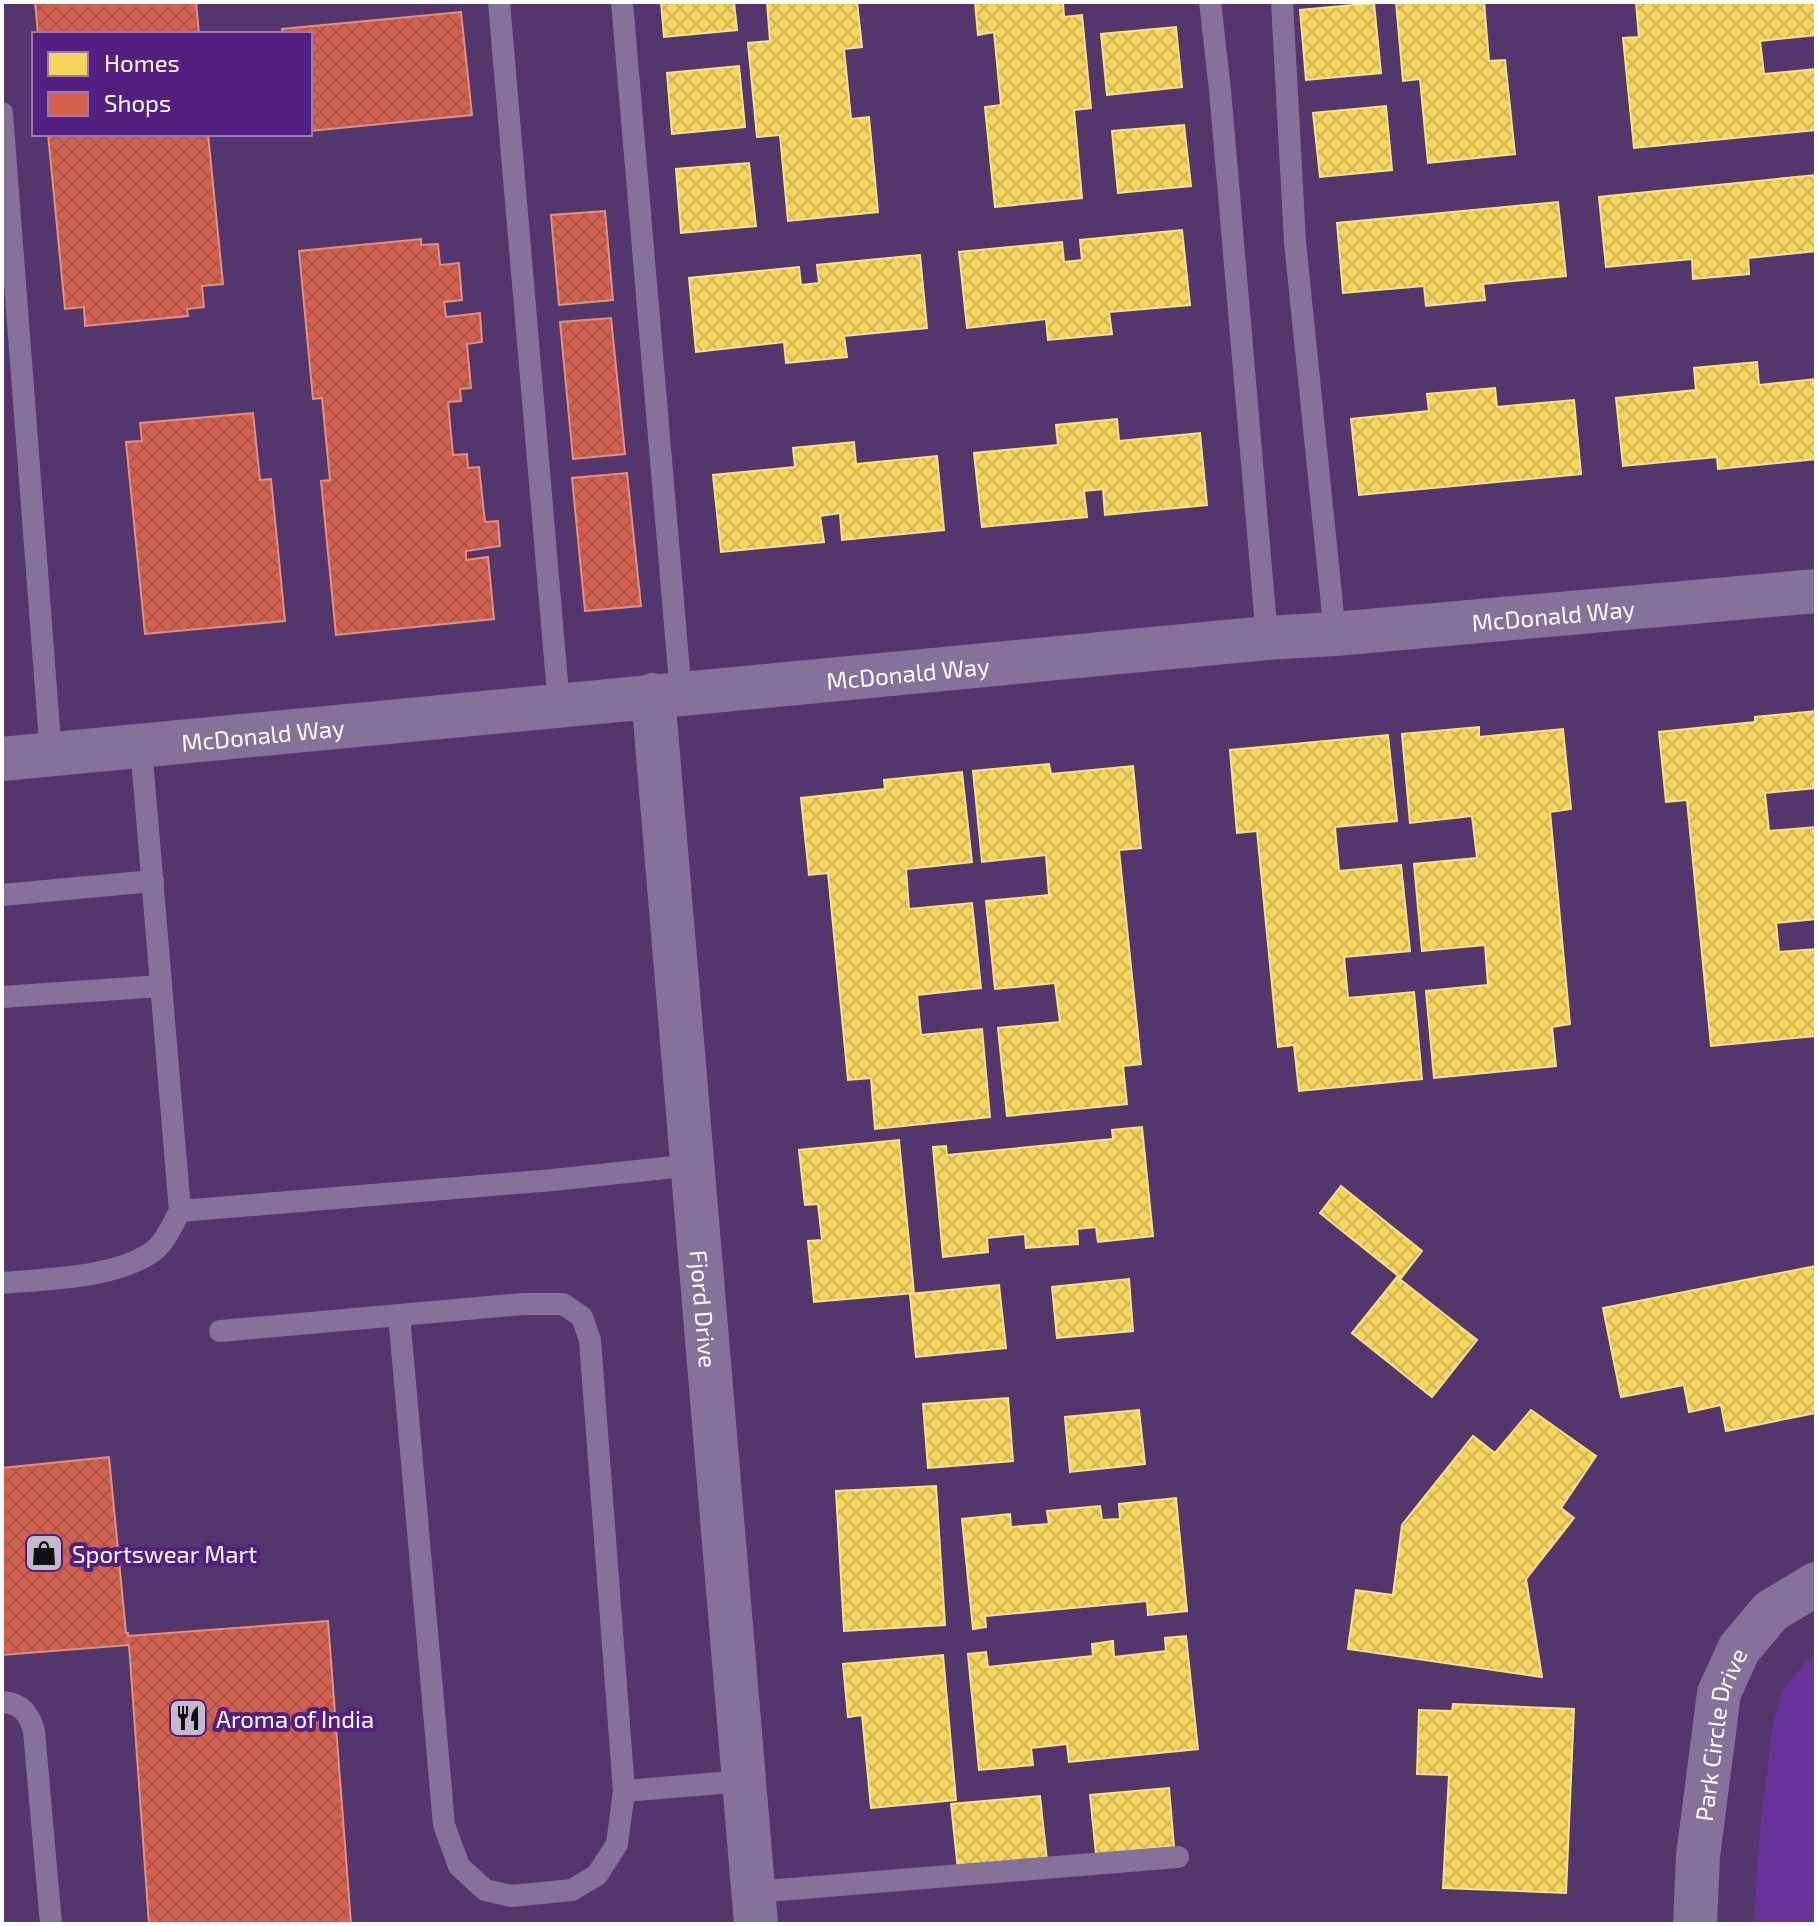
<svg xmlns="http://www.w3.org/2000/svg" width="1818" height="1926" viewBox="0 0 1818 1926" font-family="'Exo 2',sans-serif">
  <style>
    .park { fill: #673399 }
    .homes { fill: url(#homes-cross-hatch); stroke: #f9e28d; stroke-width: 2 }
    .shops { fill: url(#shops-cross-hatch); stroke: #e29082; stroke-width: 2 }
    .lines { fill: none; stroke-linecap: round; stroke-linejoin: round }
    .service { stroke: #85729a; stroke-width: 22 }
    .minor { stroke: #85729a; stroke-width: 44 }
    .labels { text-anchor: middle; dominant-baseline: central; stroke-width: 8; stroke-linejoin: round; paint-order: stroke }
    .street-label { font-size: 24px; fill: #fff; stroke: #532082 }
    .poi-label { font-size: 24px; fill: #fff; stroke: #532082; text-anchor: start }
  </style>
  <defs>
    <pattern id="homes-cross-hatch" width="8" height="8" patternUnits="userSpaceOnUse" patternTransform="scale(2)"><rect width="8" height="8" fill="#f6d55c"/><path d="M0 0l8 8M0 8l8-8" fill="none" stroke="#ccb358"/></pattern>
    <pattern id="shops-cross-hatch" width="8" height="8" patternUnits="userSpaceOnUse" patternTransform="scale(2)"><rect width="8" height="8" fill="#d6604d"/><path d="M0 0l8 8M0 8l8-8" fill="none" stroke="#a6594d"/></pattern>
  </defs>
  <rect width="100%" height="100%" fill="#52366c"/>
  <path class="park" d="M1816,1654v270h-62l5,-84 14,-117 11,-34 22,-28z"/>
  <g class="homes">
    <path d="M661,2h73l3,28 -73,7z"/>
    <path d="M767,2h90l5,45 -18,2 7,70 18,-2 9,95 -90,9 -8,-86 -23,2 -9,-94 22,-2z"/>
    <path d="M975,2h88l1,15 18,-2 9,93 -17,2 8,88 -87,9 -10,-100 16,-2 -7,-73 -16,3z"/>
    <path d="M1396,2h88l5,59 16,-1 10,94 -87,9 -8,-84 -17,2z"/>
    <path d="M1636,2h178l2,33 -56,6 4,33 52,-5v61l-182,18 -11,-110 16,-1z"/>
    <path d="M1374,3l7,70 -75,7 -6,-70z"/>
    <path d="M1176,27l6,60 -75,8 -6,-61z"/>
    <path d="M739,66l6,61 -73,7 -5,-61z"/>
    <path d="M1386,106l6,64 -72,7 -7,-64z"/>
    <path d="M1184,125l7,61 -73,7 -6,-62z"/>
    <path d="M749,163l7,63 -75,7 -5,-64z"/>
    <path d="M1816,175v76l-68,7 1,16 -56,5 -1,-20 -86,8 -7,-70z"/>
    <path d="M1558,202l8,74 -83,8 2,16 -59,6 -2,-20 -81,7 -6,-70z"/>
    <path d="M1182,230l8,75 -81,7 3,22 -64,6 -2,-21 -79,9 -8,-76 103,-10 2,20 18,-2 -2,-20z"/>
    <path d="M920,255l7,73 -83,8 3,21 -61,6 -2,-21 -88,10 -7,-74 110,-11 2,18 18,-2 -2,-18z"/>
    <path d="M1757,362l2,23 57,-6v80l-98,10 -1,-12 -94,9 -7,-68 80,-8 -2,-22z"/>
    <path d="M1495,388l2,19 77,-7 7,74 -222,21 -8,-76 78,-8 -2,-17z"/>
    <path d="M1117,419l2,22 81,-8 7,72 -102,10 -2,-26 -19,2 3,26 -105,10 -8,-74 84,-8 -2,-20z"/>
    <path d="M854,442l2,22 81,-8 7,74 -102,10 -2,-27 -20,3 4,26 -103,10 -8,-77 82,-8 -2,-19z"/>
    <path d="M1816,711v77l-51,5 4,38 47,-4v92l-40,4 3,29 37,-3v87l-105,10 -24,-246 -21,2 -7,-70 96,-10v-5z"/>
    <path d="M1479,727v10l84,-8 8,80 -21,3 20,212 -18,3 4,39 -122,12 -8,-87 62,-6 -3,-40 -63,6 -8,-87 63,-6 -5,-42 -62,7 -8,-89z"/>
    <path d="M1388,735l9,86 -62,6 4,44 62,-6 9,86 -66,6 4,41 66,-6 8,87 -123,12 -5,-46 -16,2 -21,-216 -20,2 -7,-83z"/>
    <path d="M1049,764l2,10 82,-8 8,82 -22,2 22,214 -18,2 4,38 -120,12 -9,-88 62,-6 -5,-39 -60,6 -9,-88 63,-6 -3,-40 -64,7 -9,-91z"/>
    <path d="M962,772l10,90 -66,7 3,40 63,-6 9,85 -64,7 4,40 61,-6 8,88 -115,12 -4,-51 -23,2 -20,-207 -19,2 -8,-77 84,-9 -1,-9z"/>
    <path d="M1142,1127l11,109 -55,6 -2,-15 -19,2 1,15 -52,4 -1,-14 -38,4 1,14 -45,5 -10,-110 13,-1 1,9 166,-16 -1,-9z"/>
    <path d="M899,1140l15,153 -100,9 -6,-61 14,-1 -4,-36 -13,1 -6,-55z"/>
    <path d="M1341,1186l81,65 -21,27 -81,-65z"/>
    <path d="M1816,1266v147l-90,18 -5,-26 -32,7 -5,-27 -63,12 -18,-89z"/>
    <path d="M1397,1277l80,63 -45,57 -80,-64z"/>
    <path d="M1129,1279l4,52 -76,7 -5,-51z"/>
    <path d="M999,1285l7,63 -90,9 -6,-63z"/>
    <path d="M1008,1398l5,63 -85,7 -5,-64z"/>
    <path d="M1139,1410l6,54 -75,8 -5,-55z"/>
    <path d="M1531,1410l65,46 -35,52 13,10 -48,61 16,98 -194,-28 8,-59 37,5 9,-70 71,-89 22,17z"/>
    <path d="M936,1486l9,139 -101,6 -8,-140z"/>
    <path d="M1176,1498l11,113 -39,4 -1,-14 -162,15 1,11 -13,2 -11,-110 48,-5 1,13 38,-3 -2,-13 53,-5 2,14 18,-1 -1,-15z"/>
    <path d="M1186,1636l12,113 -129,13 -2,-18 -36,4 2,17 -54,5 -11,-116 18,-2 2,15 105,-11 -1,-12 21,-3 1,16 52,-6 -1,-13z"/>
    <path d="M943,1655l13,145 -85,8 -9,-93 -14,2 -5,-53z"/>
    <path d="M1453,1704l121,5 -8,184 -123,-5 6,-113 -32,-1 2,-64 33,1z"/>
    <path d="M1169,1788l5,58 -78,8 -6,-59z"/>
    <path d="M1040,1796l7,65 -89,9 -7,-66z"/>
  </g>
  <g class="shops">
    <path d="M35,2h161l3,32h-161z"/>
    <path d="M461,12l11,103 -162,16v-97h-27l-1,-5z"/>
    <path d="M48,134h160l15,150 -21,2 2,21 -17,2 1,7 -103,10 -1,-19 -19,2z"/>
    <path d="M605,211l8,89 -54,5 -8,-90z"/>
    <path d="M421,239v6l17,-1 2,21 19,-2 3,37 -18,2 2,15 34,-4 2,29 -15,2 4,44 -11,1 1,12 -13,1 5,53 14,-1 1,14 11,-1 6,55 13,-1 2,25 -34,5v9l22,-3 6,62 -158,16 -15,-154 9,-1 -8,-82 -9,1 -14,-148z"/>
    <path d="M611,318l14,136 -52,5 -13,-137z"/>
    <path d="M253,413l7,67 11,-1 14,142 -140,13 -19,-192 16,-1 -2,-18z"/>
    <path d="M627,473l14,133 -56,5 -13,-133z"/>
    <path d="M109,1457l17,176h2v3l200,-15 23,303h-202l-20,-279 -127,10v-187z"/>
  </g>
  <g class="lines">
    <g class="service">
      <path d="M499,2l60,704"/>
      <path d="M622,2l59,693"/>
      <path d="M1210,2l10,88 47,548"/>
      <path d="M1282,2l13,240 40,392"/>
      <path d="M2,113l49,642"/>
      <path d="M141,746l39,465 373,-31 140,-15"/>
      <path d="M2,895l151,-14"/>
      <path d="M2,997l159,-11"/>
      <path d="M2,1283c44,-4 121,-5 155,-35 10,-9 16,-25 23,-37"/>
      <path d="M399,1315l45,510 15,41 26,24 26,6 61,-6 25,-15 20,-31 7,-53"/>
      <path d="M220,1331l303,-27h40l19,13 8,23 34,451 121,-10"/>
      <path d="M2,1702c19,1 27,11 32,29l17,193"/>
      <path d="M754,1892l424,-35"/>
    </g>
    <g class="minor">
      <path id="s1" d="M653,695l103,1229"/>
      <path id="s2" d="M2,759l1265,-121 68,-4 481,-43"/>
      <path id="s3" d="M1695,1924l3,-68 21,-163 20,-44 32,-38 45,-27"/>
    </g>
  </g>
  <defs>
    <symbol id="shop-square" viewBox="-11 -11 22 22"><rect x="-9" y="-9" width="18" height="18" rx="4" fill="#c2b9cc" stroke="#532082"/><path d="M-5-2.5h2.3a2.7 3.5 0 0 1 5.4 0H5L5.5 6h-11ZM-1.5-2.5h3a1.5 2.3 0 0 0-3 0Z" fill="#111"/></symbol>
    <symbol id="restaurant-square" viewBox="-11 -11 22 22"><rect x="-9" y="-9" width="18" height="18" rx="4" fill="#c2b9cc" stroke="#532082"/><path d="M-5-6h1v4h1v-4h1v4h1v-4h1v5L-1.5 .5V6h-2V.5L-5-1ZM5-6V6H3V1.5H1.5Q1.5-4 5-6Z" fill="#111"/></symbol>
  </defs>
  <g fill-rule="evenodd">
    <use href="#shop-square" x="22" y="1531" width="44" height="44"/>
    <use href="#restaurant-square" x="166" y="1696" width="44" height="44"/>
  </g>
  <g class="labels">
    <g class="street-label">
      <text stroke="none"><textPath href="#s2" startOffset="1558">McDonald Way</textPath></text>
      <text stroke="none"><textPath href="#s2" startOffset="910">McDonald Way</textPath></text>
      <text stroke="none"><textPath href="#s2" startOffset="262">McDonald Way</textPath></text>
      <text stroke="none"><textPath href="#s1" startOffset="616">Fjord Drive</textPath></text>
      <text stroke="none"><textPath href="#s3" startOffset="192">Park Circle Drive</textPath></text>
    </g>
    <g class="poi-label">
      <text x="72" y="1553">Sportswear Mart</text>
      <text x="216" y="1718">Aroma of India</text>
    </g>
  </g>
  <rect width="1818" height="1926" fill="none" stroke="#ffffff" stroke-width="8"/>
  <rect x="32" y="32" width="280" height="104" fill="#532082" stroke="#9879b4" stroke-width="2"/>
  <rect x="48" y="52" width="40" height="24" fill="#f6d55c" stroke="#9879b4" stroke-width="2"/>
  <text x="104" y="72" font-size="24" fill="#ffffff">Homes</text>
  <rect x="48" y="92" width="40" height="24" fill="#d6604d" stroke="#9879b4" stroke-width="2"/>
  <text x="104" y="112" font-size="24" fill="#ffffff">Shops</text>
</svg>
